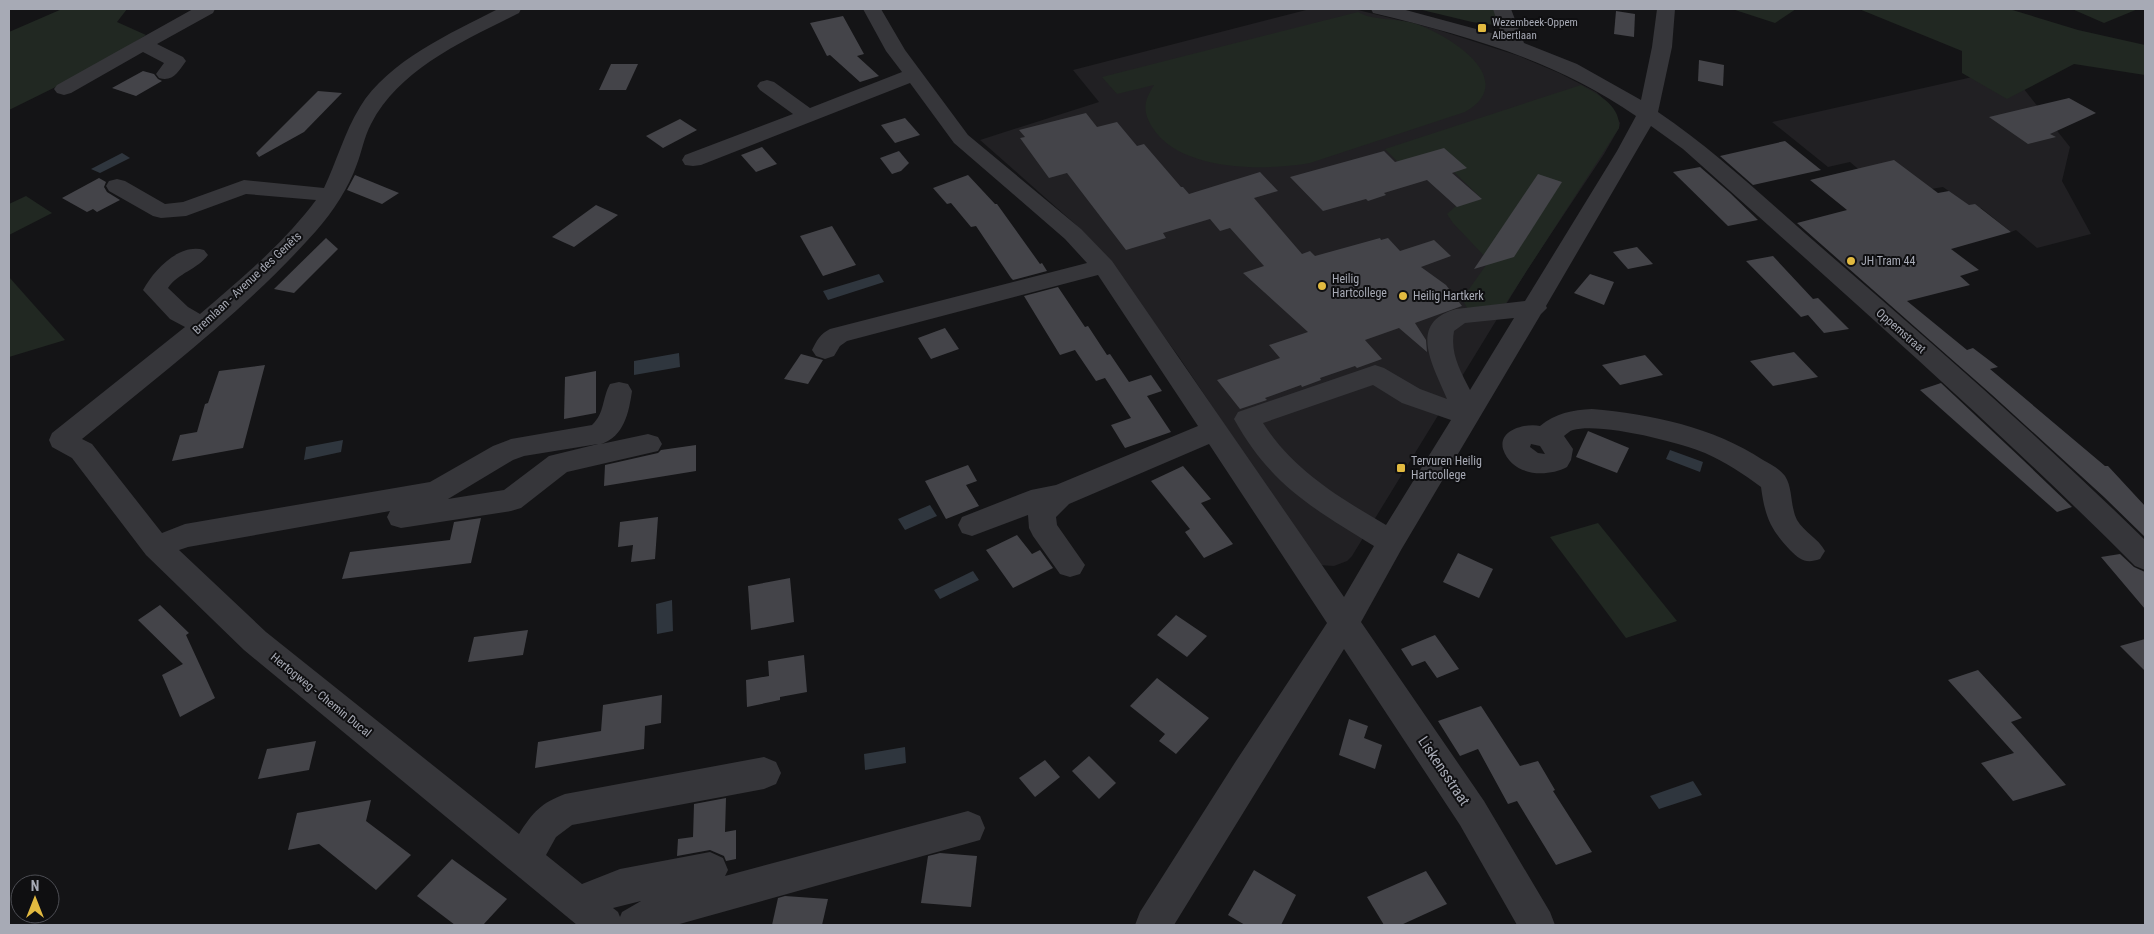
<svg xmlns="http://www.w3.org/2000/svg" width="2154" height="934" viewBox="0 0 2154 934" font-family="'Roboto Condensed',sans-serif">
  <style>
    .built { fill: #212023 }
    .green { fill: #212822 }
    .water { fill: #2f363e }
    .building { fill: #444449 }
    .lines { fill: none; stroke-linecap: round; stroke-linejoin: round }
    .minor { fill: #36363a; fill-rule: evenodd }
    .poi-dot { fill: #e2ba40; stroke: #0f0f11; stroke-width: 2 }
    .labels { text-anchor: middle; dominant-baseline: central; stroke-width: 4; stroke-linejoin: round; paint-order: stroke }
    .far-poi-label { font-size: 11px; fill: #a7aab5; stroke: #0f0f11; text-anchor: start }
    .poi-label { font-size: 12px; fill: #a7aab5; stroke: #0f0f11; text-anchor: start }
    .street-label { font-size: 12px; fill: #a7aab5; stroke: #0f0f11 }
    .near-street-label { font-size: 15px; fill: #a7aab5; stroke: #0f0f11 }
  </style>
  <rect width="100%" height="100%" fill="#141416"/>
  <g class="built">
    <path d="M1310,9h44l81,20 84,27 40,17 37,19 15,14 9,17 -1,5 -15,26 -77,116 -175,286 -5,5 -13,5 -15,-1 -140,-208 -65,-89 -39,-44 -95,-84 119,-38 -26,-32z"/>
    <path d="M2008,69l62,78 -8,34 29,53 -54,14 -21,-18 -5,2 -30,-24 -7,1 -31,-22 -53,9 -40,-34 -22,5 -56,-45z"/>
  </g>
  <g class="green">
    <path d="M62,9h65l-10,13 29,13 -58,36 -79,39v-78z"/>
    <path d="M1418,9h77l7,17 -30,-4z"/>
    <path d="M1732,9h64l-21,14z"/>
    <path d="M1859,9h150l69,21 67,15v30l-71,-11 -67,35 -45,-26v-22z"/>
    <path d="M2072,9h66l-34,14z"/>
    <path d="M1358,12c15,9 38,6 55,11 33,10 109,56 52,89l-155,51c-45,8 -130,9 -158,-36 -10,-17 -8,-26 2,-42l-37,9 -15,-17z"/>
    <path d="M1581,85c17,9 40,21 38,43l-113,175 -37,8 -7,-12 27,-38 -36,-38 -6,-9 9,-8 25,-8 -27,-26 10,-3 -65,-6 -14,-14z"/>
    <path d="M26,196l26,17 -43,22v-31z"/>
    <path d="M9,277l56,63 -56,17z"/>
    <path d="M1598,523l79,98 -51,17 -76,-101z"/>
  </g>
  <g class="water">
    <path d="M122,153l8,5 -30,15 -9,-4z"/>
    <path d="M879,274l5,8 -56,18 -5,-9z"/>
    <path d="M679,353l1,14 -46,8v-14z"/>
    <path d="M343,440l-2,12 -37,8 2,-13z"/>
    <path d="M1670,450l33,12 -3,10 -34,-13z"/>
    <path d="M930,505l7,11 -32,14 -7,-11z"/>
    <path d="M973,571l6,9 -39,19 -6,-9z"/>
    <path d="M672,600l1,31 -16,3 -1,-30z"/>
    <path d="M905,747l1,16 -41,7 -1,-16z"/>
    <path d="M1693,781l9,14 -43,14 -9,-13z"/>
  </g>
  <g class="building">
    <path d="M1616,11l19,3 -1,23 -20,-3z"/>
    <path d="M843,16l21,38 -7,2 22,20 -19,6 -30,-27 -3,1 -17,-33z"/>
    <path d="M1699,60l25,5 -1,21 -25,-5z"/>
    <path d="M611,64h27l-12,26h-27z"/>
    <path d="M143,71l11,3 4,5 4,2 -26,15 -24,-8z"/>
    <path d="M318,91l24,2 -38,39 -45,25 -3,-4z"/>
    <path d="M2069,98l27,15 -46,21 6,3 -28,7 -39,-27z"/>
    <path d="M1086,113l11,14 20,-5 20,24 7,-2 37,43h2l6,7 71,-22 18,19 -24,7 48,56 8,-3 5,5 65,-18 1,2 7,-2 12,13 34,-11 17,16 -30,11 25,18 16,21 -47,17 11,17 1,12 -28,-24 -34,12 17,19 -25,9 -2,-2 -35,12 1,2 -19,7 -1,-2 -36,13 2,2 -27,9 -23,-29 63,-22 -11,-13 39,-13 -65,-59 21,-7 -34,-38 -10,3 -10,-12 -47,14 3,5 -40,12 -59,-77 -18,5 -29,-40 5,-1 -6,-7z"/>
    <path d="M905,118l15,17 -25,8 -14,-18z"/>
    <path d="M680,119l17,11 -34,18 -17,-12z"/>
    <path d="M1785,141l36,29 -68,15 -33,-29z"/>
    <path d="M762,147l15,17 -21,8 -15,-17z"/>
    <path d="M1444,148l23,20 -15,5 30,26 -25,8 -30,-27 -43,13 2,2 -18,6 -2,-2 -43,12 -33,-34 94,-26 11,11z"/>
    <path d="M899,151l10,12 -8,8 -9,3 -12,-16z"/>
    <path d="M1894,160l44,33 11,-2 20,14 6,-1 36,28 -60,17 28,21 -19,6 10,9 -63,16 60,49 6,-2 25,19 -8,2 115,97h3l37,40v31l-41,-40 -113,-103 -194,-171 50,-13 -37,-30z"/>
    <path d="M1700,167l30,26 28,27 -30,6 -55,-54z"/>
    <path d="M1538,174l24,8 -48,75 -40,12z"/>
    <path d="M355,175l44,18 -17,11 -35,-14z"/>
    <path d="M968,175l27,29h2l43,60 2,-1 5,8 -34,9 -2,-2 -35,-52 -5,1 -20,-24 -4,1 -14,-16z"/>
    <path d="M99,178l7,4 -2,5 3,5 13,8 -23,12 -4,-3 -6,3 -25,-14z"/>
    <path d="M596,205l22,10 -44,32 -22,-10z"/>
    <path d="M832,226l24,39 -33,11 -23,-40z"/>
    <path d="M326,238l12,11 -44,44 -20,-4z"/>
    <path d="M1637,247l16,17 -25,5 -15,-17z"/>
    <path d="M1773,256l40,43 5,-1 31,31 -25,4 -16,-18 -7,2 -55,-56z"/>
    <path d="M1590,274l24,8 -10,23 -30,-12z"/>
    <path d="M1058,287l27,40 3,-1 19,29 3,-1 19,28 22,-7 11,16 -15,5 24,36 -46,16 -14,-23 20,-7 -26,-40 -9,3 -21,-31 -15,5 -36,-59z"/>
    <path d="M945,328l14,21 -28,10 -13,-21z"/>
    <path d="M1794,352l24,25 -45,9 -23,-25z"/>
    <path d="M801,354l22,6 -15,24 -24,-5z"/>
    <path d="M1645,355l18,20 -43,10 -18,-20z"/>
    <path d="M265,365l-22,83 -71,13 8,-26 17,-3 8,-28 3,-1 11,-32z"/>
    <path d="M596,371v42l-32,6 1,-42z"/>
    <path d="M1941,383l82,77 49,47 -15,5 -137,-122z"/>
    <path d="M1588,431l41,17 -12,25 -41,-16z"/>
    <path d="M696,445v26l-92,15 1,-21 53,-12 3,-3z"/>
    <path d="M968,465l9,16 -11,4 13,21 -33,13 -21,-38z"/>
    <path d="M1183,466l28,33 -10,4 32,41 -29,14 -19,-26 5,-3 -39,-48z"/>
    <path d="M658,517l-3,42 -24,3 2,-17 -15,2 2,-25z"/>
    <path d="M481,518l-10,45 -129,16 8,-27 100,-12 4,-18z"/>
    <path d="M1017,535l15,19 8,-4 13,18 -40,20 -27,-38z"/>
    <path d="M1458,553l35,16 -14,29 -36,-16z"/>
    <path d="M2120,554l14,13 11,5v37l-44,-52z"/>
    <path d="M790,578l4,44 -43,8 -3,-44z"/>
    <path d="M160,605l29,28 -3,2 29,63 -35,19 -18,-42 21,-11 -45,-44z"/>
    <path d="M1176,615l31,21 -20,21 -30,-22z"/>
    <path d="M528,630l-5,25 -55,7 6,-25z"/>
    <path d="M1435,635l24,34 -22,9 -12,-17 -13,5 -11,-17z"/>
    <path d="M2145,639v32l-25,-25z"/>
    <path d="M804,655l3,37 -27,5v3l-33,7 -1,-27 23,-4 -1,-15z"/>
    <path d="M1978,670l44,48 -11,4 55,63 -53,16 -32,-38 33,-10 -66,-73z"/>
    <path d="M1157,678l52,40 -33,36 -17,-13 6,-7 -35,-28z"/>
    <path d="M662,695l-1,28 -16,3 -1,23 -109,19 3,-26 63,-11 2,-26z"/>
    <path d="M1481,706l39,60 18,-5 17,29 -2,1 39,61 -36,13 -39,-64 -9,3 -30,-55 -18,7 -22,-35z"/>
    <path d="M1349,719l19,7 -4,12 18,7 -7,24 -36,-14z"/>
    <path d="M316,741l-7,29 -51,9 9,-30z"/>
    <path d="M1089,756l27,27 -17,16 -27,-28z"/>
    <path d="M1045,760l15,17 -25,20 -16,-19z"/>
    <path d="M726,798l-1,34 11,-2v29l-10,2 -2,-5 -14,-6 -33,6 1,-17 15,-2 1,-33z"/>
    <path d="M371,800l-5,21 45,34 -35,35 -57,-46 -31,6 9,-37z"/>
    <path d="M940,853l37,3 -6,51 -50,-4 7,-47z"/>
    <path d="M452,859l55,40 -24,26h-28l-38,-29z"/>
    <path d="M1254,870l42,25 -15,30h-36l-17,-10z"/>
    <path d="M1426,871l21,33 -46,21h-17l-17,-28z"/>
    <path d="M785,896l43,3 -6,26h-50l6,-27z"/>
  </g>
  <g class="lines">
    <g class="minor">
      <path d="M193,9h22l-2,4 -56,31 26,13 3,4c-8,11 -13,21 -27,17l-3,-4 8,-11 -21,-11 -72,41 -7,2 -7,-2 -3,-4 3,-4z"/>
      <path d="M498,9h23l-2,4c-55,28 -119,55 -148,111 -7,13 -9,27 -14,40 -8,23 -24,48 -41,67 -69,78 -154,142 -234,208l10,5 70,89 23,-9 245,-42 63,-36 18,-7 81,-14c13,-12 10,-27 18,-41l9,-2 9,2 4,7c-3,21 -8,46 -31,53l47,-10 10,3 4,7 -4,7 -91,21 -46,36 -10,3 -110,17 -10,-3 -4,-8 3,-6 -202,36 -9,3 87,82 253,202c14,-22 22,-31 46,-40l199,-37 12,5 5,11 -5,11 -12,5 -192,36 -16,12 -10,18 36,29 38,-15 90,-17 13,6 5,12 -3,6 243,-65 12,5 5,12 -5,12 -304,85h-99l-333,-275 -98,-95 -74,-97 -20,-11 -3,-7 3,-7 133,-106 -15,-8 -27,-29c11,-20 36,-47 61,-40l4,5c-10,14 -30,18 -40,33l20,19 12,7c41,-35 84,-71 116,-114l-70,-6 -60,22 -25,2 -8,-2 -44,-25 -3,-5 3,-5 8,-2 8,2 40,23 18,-2 61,-22 80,8c13,-27 20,-55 36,-81 28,-46 91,-74 138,-98zM598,444l-49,12 -45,34 -56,9 65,-39 11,-4zM641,901l-19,11 -2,5 -2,-5 -5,-4z"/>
      <path d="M863,9h18l24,41 63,85 113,94 31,32 232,336 30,-51c-62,-38 -104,-62 -140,-127l4,-7 137,-47 9,3 36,21 27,10c-13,-32 -41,-76 9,-90l69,-8 92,-150 19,-35c-81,-56 -168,-80 -263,-103l-2,-4h31l100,27 -9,-27h18l13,34 53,21 64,36 11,-53 5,-38h18l-3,38 -14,65c62,42 116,95 172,143 108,93 214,186 315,285v30l-10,-4c-145,-145 -299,-280 -452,-417l-32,-23 -105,180 1,2 -6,6 -140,236 -40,72 123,179 66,111 5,13h-38l-57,-100 -116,-176 -170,276h-39l5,-13 96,-151 91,-138 -118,-179 -140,60 -13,13 1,8 28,40 -5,9 -10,3 -10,-3 -27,-38 -4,-8 -1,-13 -56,21 -10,-3 -4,-8 4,-8 69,-27 25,-5 142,-59 -100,-151 -251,66 -7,5 -6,10 -9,3 -9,-3 -4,-6c5,-10 8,-16 18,-21l257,-66 -22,-24 -111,-96 -44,-60 -209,82 -8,1 -8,-1 -3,-5 3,-5 108,-41 -33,-24 -3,-4 3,-4 7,-2 7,2 36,26 92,-36 -16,-21zM1514,318l-44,72c-10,-20 -20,-37 -16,-59l11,-8zM1373,385l29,18 49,17 -65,105c-46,-27 -93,-55 -123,-102z"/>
      <path d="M1592,409c59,5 121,18 171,51 7,4 17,9 22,16 8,12 5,30 12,44 7,12 21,18 28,31l-5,8c-14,5 -20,1 -30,-9 -20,-21 -25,-34 -29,-63 -17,-13 -36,-25 -56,-34 -26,-11 -105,-31 -132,-23 -4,1 -6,4 -9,6l9,13 -2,11 -4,7c-21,11 -55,9 -64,-18 -5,-20 24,-26 37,-23 16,-13 32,-16 52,-17zM1531,444l9,2 5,8 -7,-1 -8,-6z"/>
    </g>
  </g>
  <g class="poi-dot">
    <rect x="1477" y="23" width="10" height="10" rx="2.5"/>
    <circle cx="1851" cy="261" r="5"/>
    <circle cx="1322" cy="286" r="5"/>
    <circle cx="1403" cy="296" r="5"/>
    <rect x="1396" y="463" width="10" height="10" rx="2.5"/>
  </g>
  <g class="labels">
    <g class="far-poi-label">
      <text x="1492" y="22">Wezembeek-Oppem<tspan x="1492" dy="13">Albertlaan</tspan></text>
    </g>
    <g class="poi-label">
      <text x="1861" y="261">JH Tram 44</text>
      <text x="1332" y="279">Heilig<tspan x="1332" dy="14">Hartcollege</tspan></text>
      <text x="1413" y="296">Heilig Hartkerk</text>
      <text x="1411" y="461">Tervuren Heilig<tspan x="1411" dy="14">Hartcollege</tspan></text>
    </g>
    <g class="street-label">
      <text transform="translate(247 283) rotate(-43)">Bremlaan - Avenue des Genêts</text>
      <text transform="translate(1901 331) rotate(41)">Oppemstraat</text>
      <text transform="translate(321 695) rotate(39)">Hertogweg - Chemin Ducal</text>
    </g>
    <g class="near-street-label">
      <text transform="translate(1444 771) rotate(56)">Liskensstraat</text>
    </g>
  </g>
  <rect width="2154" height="934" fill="none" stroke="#a7aab5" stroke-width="20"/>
  <g transform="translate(35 899)"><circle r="24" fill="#0f0f11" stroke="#4c4d53"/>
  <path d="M0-4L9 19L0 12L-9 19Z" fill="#e2ba40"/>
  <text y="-8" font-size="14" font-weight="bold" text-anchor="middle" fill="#a7aab5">N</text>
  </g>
</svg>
